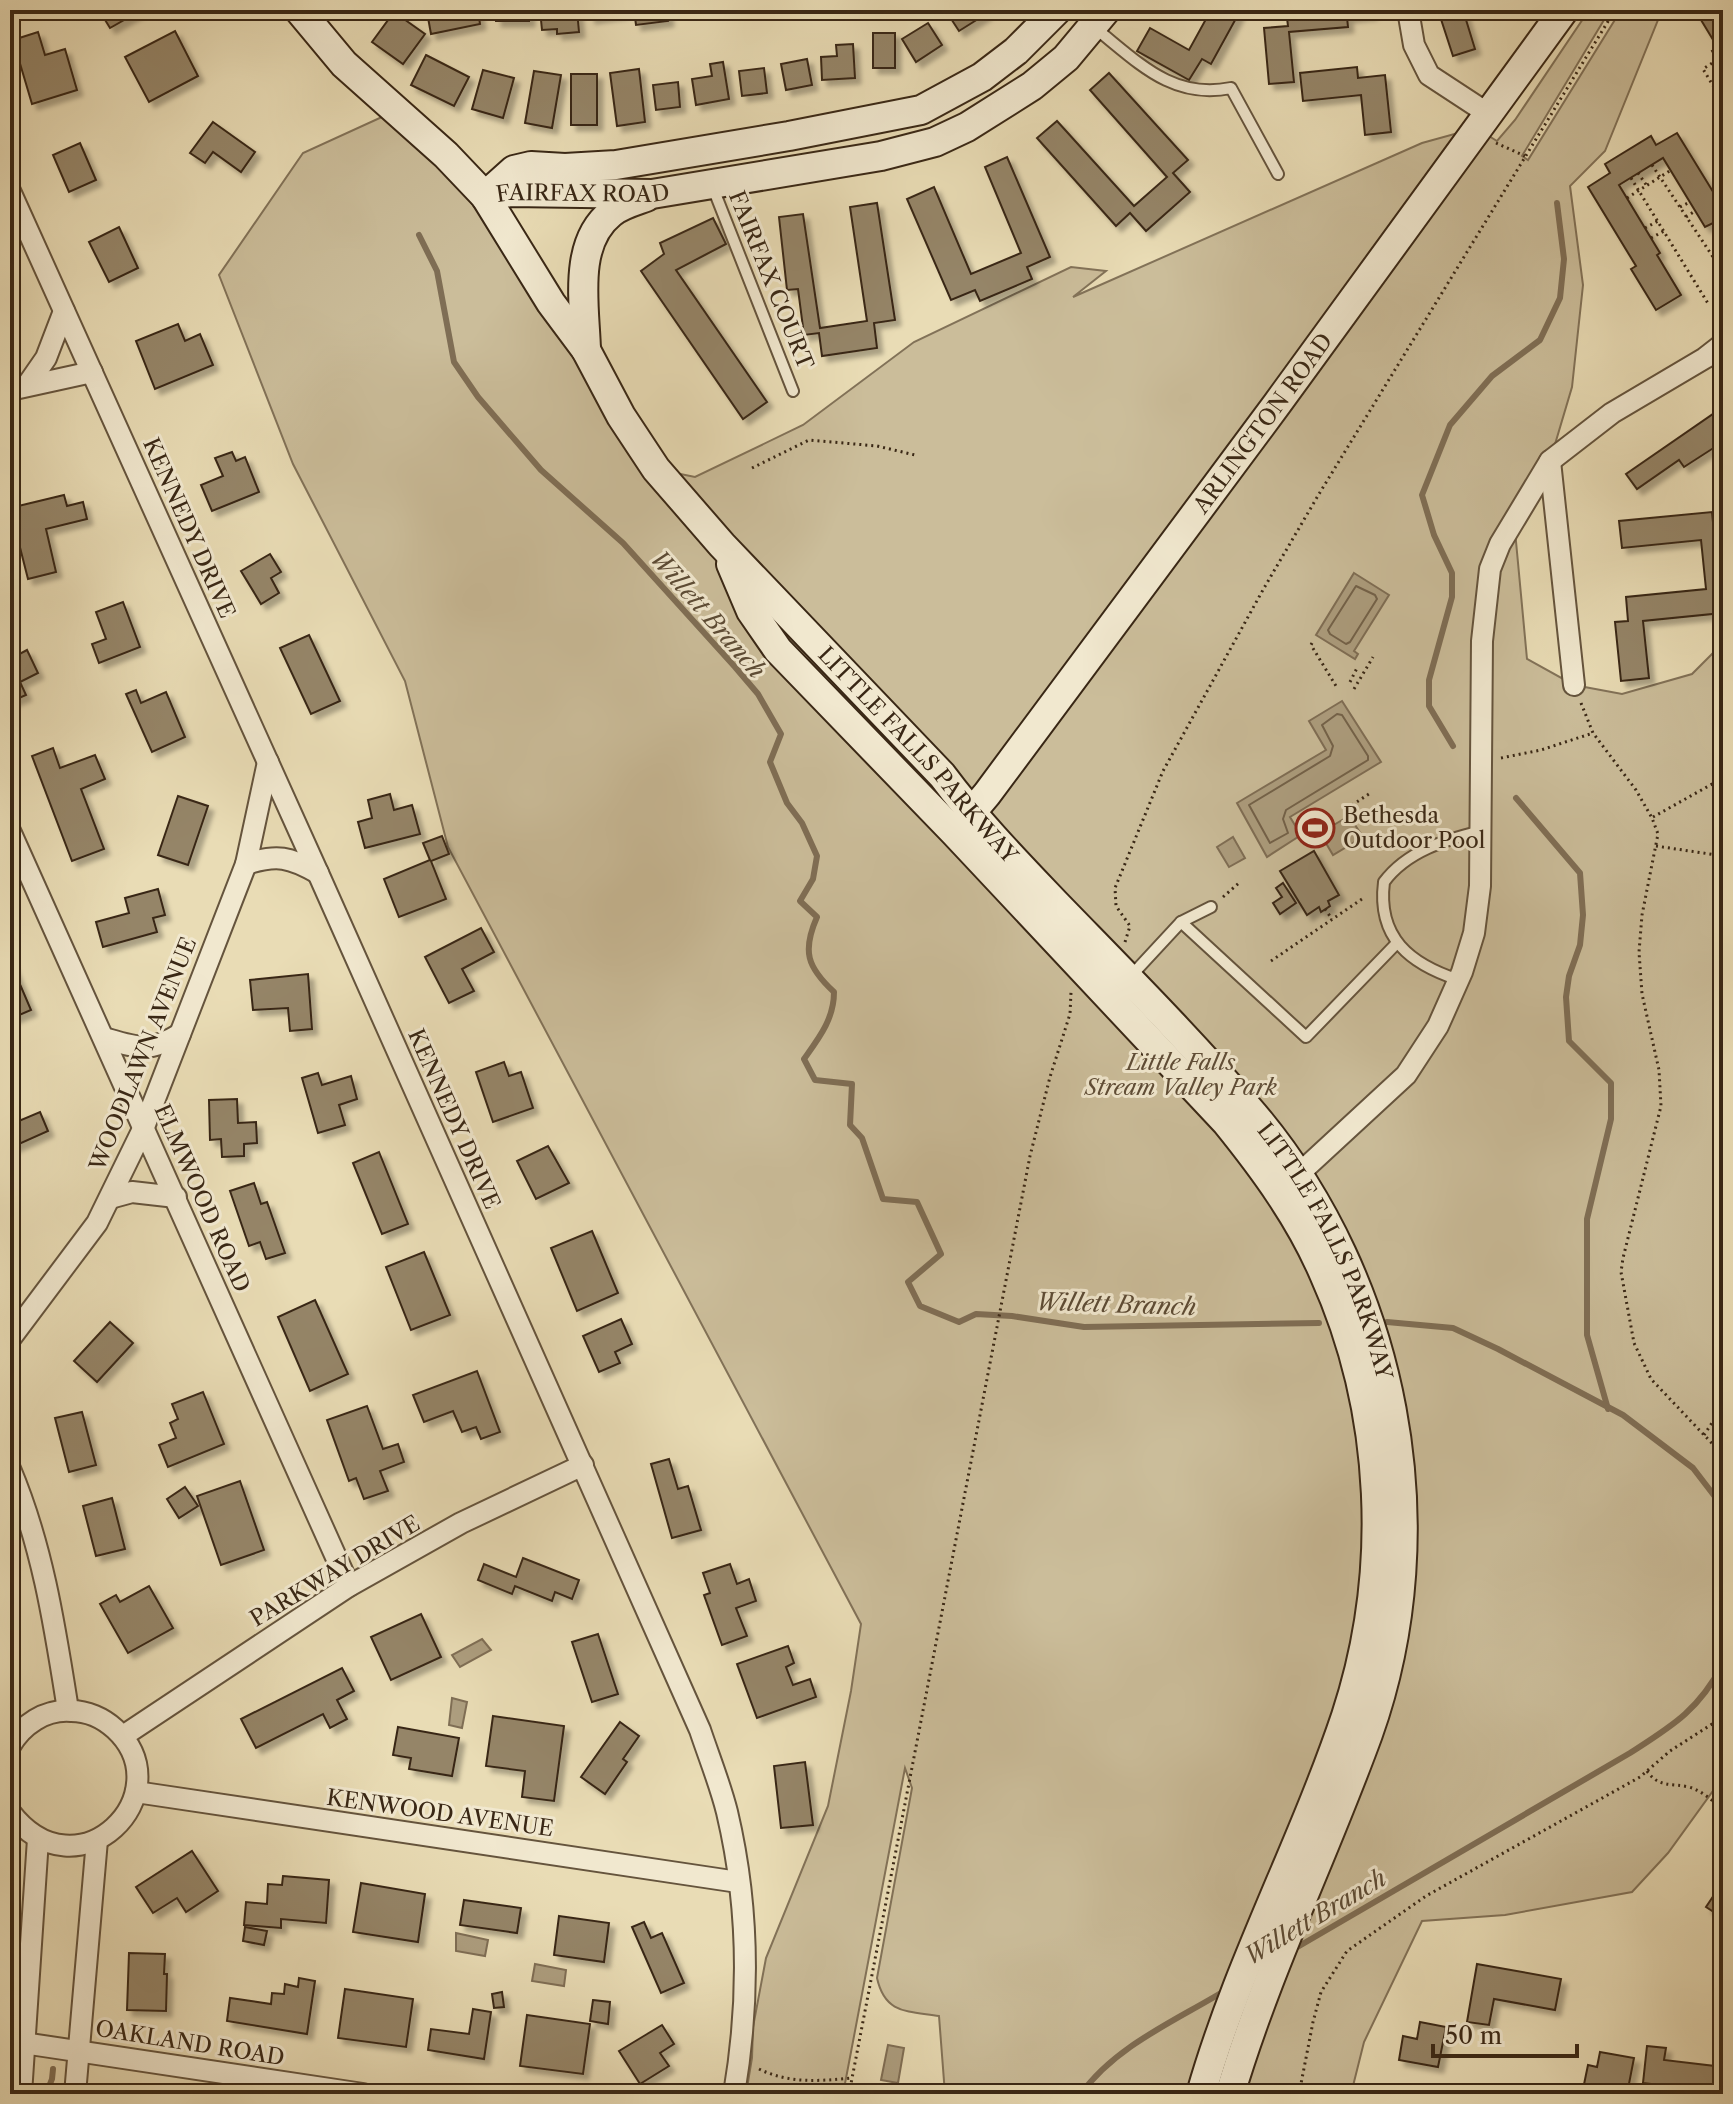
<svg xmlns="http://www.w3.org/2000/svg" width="1733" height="2104" viewBox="0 0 1733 2104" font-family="'Libre Caslon Text',serif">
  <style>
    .green { fill: #cbbd9a; stroke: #827258; stroke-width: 2 }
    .water { fill: #ad9e7f; stroke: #7f6e55; stroke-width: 2 }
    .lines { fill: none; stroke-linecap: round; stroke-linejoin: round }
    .shore { stroke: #73624a; stroke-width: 2 }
    .stream { stroke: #7f6e55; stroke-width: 6 }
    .building { fill: #958568; stroke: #392715; stroke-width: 2; filter: url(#shadow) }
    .lane-casing { stroke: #65543d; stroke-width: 14 }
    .street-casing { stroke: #65543d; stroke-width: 24 }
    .secondary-casing { stroke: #392715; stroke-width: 32 }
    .path { stroke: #392715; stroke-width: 3; stroke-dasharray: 2 4; stroke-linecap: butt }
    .lane { stroke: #f1e8cf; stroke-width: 10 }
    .street { stroke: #f1e8cf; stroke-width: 20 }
    .secondary { stroke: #f1e8cf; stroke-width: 28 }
    .labels { text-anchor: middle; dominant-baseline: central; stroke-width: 6; stroke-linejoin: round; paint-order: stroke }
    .street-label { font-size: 22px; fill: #392715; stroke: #f1e8cf }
    .poi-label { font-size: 22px; fill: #392715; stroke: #f1e8cf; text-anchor: start }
    .park-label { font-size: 22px; font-style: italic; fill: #5e4c36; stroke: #f1e8cf }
    .water-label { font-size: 24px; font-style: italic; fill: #5c4b35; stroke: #f1e8cf }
  </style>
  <defs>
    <filter id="shadow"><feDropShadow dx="5.5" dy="5.5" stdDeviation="2" flood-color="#0004"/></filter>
  </defs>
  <rect width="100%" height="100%" fill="#e9dcb5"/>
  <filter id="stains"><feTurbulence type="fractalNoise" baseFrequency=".0025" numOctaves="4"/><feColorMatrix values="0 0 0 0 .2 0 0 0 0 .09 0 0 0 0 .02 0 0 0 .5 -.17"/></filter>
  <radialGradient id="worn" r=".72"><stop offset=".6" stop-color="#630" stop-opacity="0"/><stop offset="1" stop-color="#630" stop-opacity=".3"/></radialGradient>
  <path class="green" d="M1589,10h21l-88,146 6,4 93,-150h41l-57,141 -35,35 13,99 -11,102 -22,74 -36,59 13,139 47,26 48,9 70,-20 31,-31v1134l-55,76 -36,39 -127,23 -83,6 -58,121 -13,52h-406l-6,-78c-32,-5 -54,-2 -62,-38l35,-190 -7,-20 -62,326h-97l6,-36 1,-31 13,-69 62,-152 23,-115 10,-67 -413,-777 -43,-166 -112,-217 -74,-189 84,-122 92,-42 90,85 171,273 39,8 108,-52 111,-83 157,-75 35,4 -33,26 349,-154 54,-15 21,13 18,-21z"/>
  <g class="water">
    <path d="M1354,573l35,22 -35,56 4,3 -3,5 -39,-24z"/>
    <path d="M1342,701l39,61 -91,55 11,18 -34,22 -30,-54 89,-53 -17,-29z"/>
    <path d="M1349,816l14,21 -30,18 -13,-22z"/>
    <path d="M1233,837l12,21 -16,9 -12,-20z"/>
    <path d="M482,1639l9,11 -31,17 -8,-12z"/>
    <path d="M452,1698l15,4 -5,26 -13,-3z"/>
    <path d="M456,1933l32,7 -3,16 -29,-5z"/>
    <path d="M535,1964l31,6 -2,16 -32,-5z"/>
    <path d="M888,2045l16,3 -6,35 -17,-3z"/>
  </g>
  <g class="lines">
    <g class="shore">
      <path d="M1356,586l19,9 2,4 -27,43 -4,2 -16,-10 -2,-4z"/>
      <path d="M1337,714l5,1 26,41v4l-82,50 -3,9 5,14 -18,10 -21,-38 81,-49 3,-10 -11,-21z"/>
    </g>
    <g class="stream">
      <path d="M419,235l18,36 17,91 24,35 63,73 82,73 112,124 23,27 23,40 -11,28 17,41 15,20 15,33 -4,23 -13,22 17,16c-15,34 -10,50 17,75 0,27 -15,46 -30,67l11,21 37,4 -2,41 12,13 21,61 34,3 24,52 -33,28 12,24 39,16 17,-8 36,2 72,11 235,-4"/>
      <path d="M1453,746l-24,-40v-26l23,-83v-24l-18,-38 -12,-40 28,-70 42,-49 48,-36 20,-42 4,-39 -7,-56"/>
      <path d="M1516,798l64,75 3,42 -3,30 -11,31 -3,21 3,44 42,42v36l-24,100v116l21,74"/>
      <path d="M1387,1322l66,6 45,21 125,66 70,53 23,30 7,15"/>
      <path d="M1294,1949l336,-196c42,-27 68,-42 93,-89"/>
      <path d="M46,2094l6,-15 1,-10"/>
      <path d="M1081,2094c34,-48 96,-74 145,-104"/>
    </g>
  </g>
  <g class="building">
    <path d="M99,10h38l1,2 -28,16z"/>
    <path d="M435,10h43l2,14 -49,10 -4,-22z"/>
    <rect x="496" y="10" width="33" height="11"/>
    <path d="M540,10h37l2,22 -22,2v-5l-15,1z"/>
    <path d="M589,10h33l1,3 -33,5z"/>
    <path d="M634,10h33l1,11 -32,4z"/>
    <path d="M983,10l3,4 -27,17 -13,-20z"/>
    <path d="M1211,10h21l7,3 -28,51 -9,-5 -13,21 -52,-29 13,-23 39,22z"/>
    <path d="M1286,10h85l1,4 -25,3 1,10 -59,5 5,50 -25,2 -5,-56 24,-2z"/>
    <path d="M1438,10h25l12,39 -22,7z"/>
    <path d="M1695,10h28v60l-11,-19 6,-3z"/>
    <path d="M394,12l31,22 -22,30 -31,-22z"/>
    <path d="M928,23l14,22 -26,17 -14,-23z"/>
    <path d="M175,31l23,45 -49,26 -24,-45z"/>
    <path d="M38,32l7,23 20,-6 12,41 -45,14 -19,-64z"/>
    <rect x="873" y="33" width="22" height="35"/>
    <path d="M853,44l2,34 -33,2 -1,-23 16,-1 -1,-11z"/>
    <path d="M426,55l43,22 -15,29 -43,-21z"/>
    <path d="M807,59l5,26 -26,5 -5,-26z"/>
    <path d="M723,62l6,37 -33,6 -4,-26 20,-3 -2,-12z"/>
    <path d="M1357,67l1,11 27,-3 6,57 -26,3 -4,-40 -58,6 -3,-28z"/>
    <path d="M764,68l3,25 -25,3 -3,-25z"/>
    <path d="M639,69l6,53 -28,4 -7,-53z"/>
    <path d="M483,70l31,8 -11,40 -31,-9z"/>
    <path d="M534,71l27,4 -9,53 -27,-5z"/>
    <path d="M1109,73l79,87 -15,13 17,19 -44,39 -16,-18 -14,13 -79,-88 20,-17 77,85 33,-29 -77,-87z"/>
    <rect x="571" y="74" width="26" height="51"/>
    <path d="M678,82l2,25 -24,3 -3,-25z"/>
    <path d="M213,122l42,30 -14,20 -28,-20 -8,11 -15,-10z"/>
    <path d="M1677,133l46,75v31l-10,-16 -8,4 -42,-69 -44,27 41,68 -3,2 24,40 -25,15 -25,-41 5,-3 -48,-79 22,-14 -5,-9 46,-28 5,9z"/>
    <path d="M80,143l16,37 -27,12 -16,-37z"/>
    <path d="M1007,157l43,100 -23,10 5,12 -52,22 -5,-11 -24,10 -44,-101 27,-12 37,87 50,-21 -36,-86z"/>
    <path d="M877,203l18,117 -21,3 3,25 -55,8 -3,-23 -15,2 -6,-46 -11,1 -8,-73 24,-3 17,114 47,-7 -17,-114z"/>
    <path d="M713,218l13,26 -50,26 91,132 -24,17 -102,-148 23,-17 -4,-11z"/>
    <path d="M119,227l19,41 -29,14 -20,-40z"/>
    <path d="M178,324l7,17 15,-7 13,31 -58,24 -19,-48z"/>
    <path d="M1713,414l10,14v31l-8,-12 -31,20 -5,-7 -42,29 -11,-15z"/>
    <path d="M232,452l4,9 9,-4 14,35 -47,19 -11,-26 22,-9 -8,-18z"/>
    <path d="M64,495l3,11 16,-4 4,17 -41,10 10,43 -28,7 -18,-71z"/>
    <path d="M1712,512l2,21 9,-1v57l-4,1 3,23 -79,8 6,57 -28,3 -6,-59 13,-1 -2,-24 80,-8 -5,-49 -79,8 -3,-27z"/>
    <path d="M270,554l11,18 -10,6 8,15 -18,11 -20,-33z"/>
    <path d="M123,602l17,45 -41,16 -7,-19 14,-5 -10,-27z"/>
    <path d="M309,635l31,66 -29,13 -31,-66z"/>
    <path d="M11,646l5,10 11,-6 11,23 -18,9 6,13 -16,7z"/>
    <path d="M136,690l5,13 25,-11 19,45 -33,15 -26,-58z"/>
    <path d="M53,748l7,20 35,-13 10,24 -24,10 23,60 -32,12 -40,-105z"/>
    <path d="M390,794l4,16 18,-5 8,29 -55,14 -7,-26 14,-4 -4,-18z"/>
    <path d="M178,796l30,10 -20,59 -30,-10z"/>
    <path d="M442,836l7,18 -18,7 15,38 -47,18 -15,-38 46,-19 -7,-17z"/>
    <path d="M1314,851l25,44 -11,6 2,5 -9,6 -2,-5 -12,8 -27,-44z"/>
    <path d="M1283,883l13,20 -16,11 -7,-11 9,-6 -6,-9z"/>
    <path d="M158,889l7,26 -12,3 4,14 -54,15 -7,-25 33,-9 -4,-15z"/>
    <path d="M481,928l13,24 -32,17 12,22 -25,12 -24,-46z"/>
    <path d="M10,961l21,49 -21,9z"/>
    <path d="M308,974l4,55 -22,2 -2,-23 -35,2 -3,-30z"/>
    <path d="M504,1062l5,14 12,-4 12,36 -40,14 -17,-50z"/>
    <path d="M318,1073l4,12 29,-9 6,23 -18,6 6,20 -27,8 -16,-55z"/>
    <path d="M237,1099l1,24 18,-1 1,21 -13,1v12l-22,1 -1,-18 -11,1 -1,-40z"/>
    <path d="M40,1112l8,19 -38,17v-31l6,-2 3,6z"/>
    <path d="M548,1146l21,37 -33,16 -19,-38z"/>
    <path d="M379,1152l29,72 -26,10 -29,-71z"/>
    <path d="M254,1183l7,21 6,-2 18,51 -19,6 -6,-17 -11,4 -19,-55z"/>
    <path d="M592,1231l26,62 -41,18 -26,-63z"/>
    <path d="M424,1252l26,63 -39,15 -25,-63z"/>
    <path d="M315,1300l33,74 -38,17 -32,-74z"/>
    <path d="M621,1319l11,25 -17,8 5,11 -21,9 -16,-36z"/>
    <path d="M110,1322l23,21 -36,39 -23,-21z"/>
    <path d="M477,1371l23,61 -19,7 -5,-12 -14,5 -9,-21 -29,11 -11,-27z"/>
    <path d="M203,1392l21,52 -56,23 -9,-22 17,-7 -6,-15 8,-4 -6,-15z"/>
    <path d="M367,1406l16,43 15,-5 6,18 -24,9 8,20 -24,8 -8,-21 -7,3 -22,-61z"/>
    <path d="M82,1412l14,53 -27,7 -14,-54z"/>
    <path d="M669,1459l9,30 10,-3 13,44 -29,8 -21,-74z"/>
    <path d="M240,1481l24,69 -43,15 -24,-69z"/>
    <path d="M185,1487l13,19 -19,12 -12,-19z"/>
    <path d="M112,1498l13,51 -29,7 -13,-50z"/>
    <path d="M523,1558l56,22 -7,19 -17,-7 -3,9 -37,-15 -3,8 -34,-14 6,-16 32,13z"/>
    <path d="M730,1564l7,20 12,-5 7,22 -20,7 11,28 -25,9 -18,-50 6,-2 -7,-20z"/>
    <path d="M149,1586l24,42 -45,25 -28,-49 16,-9 4,7z"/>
    <path d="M421,1614l20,43 -50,23 -20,-43z"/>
    <path d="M598,1634l20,60 -26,8 -20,-60z"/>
    <path d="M788,1646l6,17 -8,4 7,18 17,-6 6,18 -59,21 -20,-54z"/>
    <path d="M342,1668l12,23 -17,9 10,19 -17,9 -7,-14 -67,34 -15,-29z"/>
    <path d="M493,1716l71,10 -10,75 -32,-4 3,-26 -39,-5z"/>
    <path d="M620,1722l19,14 -16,23 4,3 -22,32 -24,-17z"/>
    <path d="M398,1727l61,11 -7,38 -43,-7 2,-11 -18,-3z"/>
    <path d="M805,1762l8,63 -32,3 -7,-62z"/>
    <path d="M192,1851l26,40 -32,21 -9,-14 -24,15 -17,-26z"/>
    <path d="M283,1876l46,4 -3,43 -45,-4v9l-37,-3 2,-23 21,2 1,-20 14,1z"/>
    <path d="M361,1883l64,11 -7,48 -65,-10z"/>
    <path d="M1722,1883l1,1v34l-17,-11z"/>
    <path d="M464,1900l57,8 -4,25 -57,-8z"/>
    <path d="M559,1916l50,7 -5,39 -50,-7z"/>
    <path d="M644,1922l7,16 11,-5 22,50 -23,10 -29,-66z"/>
    <path d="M245,1927l22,4 -3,14 -21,-4z"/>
    <path d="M129,1953l36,1 -1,20h3l-1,37 -39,-1z"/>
    <path d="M1477,1964l84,15 -6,31 -61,-11 -5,26 -22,-3z"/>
    <path d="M299,1978l16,3 -8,53 -80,-13 3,-23 41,6 1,-11 12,1 1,-10 13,3z"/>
    <path d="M345,1989l68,10 -7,48 -68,-9z"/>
    <path d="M502,1992l2,15 -10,1 -2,-14z"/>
    <path d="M593,2000l17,2 -2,22 -18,-3z"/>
    <path d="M473,2009l18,3 -7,47 -56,-9 3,-21 38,5z"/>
    <path d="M527,2015l63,9 -7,50 -63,-8z"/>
    <path d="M1420,2022l26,5 -8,40 -39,-7 4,-24 14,3z"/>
    <path d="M662,2025l12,19 -14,9 9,13 -29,18 -21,-33z"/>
    <path d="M1647,2046l19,2 -2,12 59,7 -3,27h-45v-7l-32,-4z"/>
    <path d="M1600,2052l34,6 -7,36h-45l6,-29 9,2z"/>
    <path d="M897,2084l17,10h-23z"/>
  </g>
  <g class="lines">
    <defs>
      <g id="lane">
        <path d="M1095,28c43,34 77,72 136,60l47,86"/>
        <path d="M713,188l80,203"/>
        <path d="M1181,922l125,115 90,-93"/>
        <path d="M1130,977l51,-55 30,-15"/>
        <path d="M1459,980c-49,-16 -82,-42 -75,-98 23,-31 61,-42 97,-51"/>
      </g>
      <g id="street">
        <path d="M1408,10l6,35 15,30 58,38"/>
        <path d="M10,191l308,682 382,857c9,27 20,54 27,82 22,93 23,188 7,282"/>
        <path d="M28,384l18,-26 18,-47"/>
        <path d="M10,390l82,-18"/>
        <path d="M1550,461l24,224"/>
        <path d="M10,831l339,755"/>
        <path d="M246,864c31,-10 44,-7 72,9"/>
        <path d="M104,1038c34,10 45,15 76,-4"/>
        <path d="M1289,1183l117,-108 32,-49 24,-54 12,-39 6,-47 2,-245 8,-72 10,-25 50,-83 62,-48 93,-55 18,-14"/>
        <path d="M110,1198l22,-6 44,5"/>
        <path d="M10,1339l87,-116 47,-96 102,-263 22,-102"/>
        <path d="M10,1469c33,78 45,159 58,241"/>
        <path d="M123,1736l226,-150 112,-63 122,-58"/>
        <path d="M10,1746c12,-21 35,-37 61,-35 16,0 32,7 44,18 69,64 -37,172 -105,83"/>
        <path d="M136,1792l602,90"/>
        <path d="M10,2041l353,53"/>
        <path d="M21,2094l17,-255"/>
        <path d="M75,2094l22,-254"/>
      </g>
      <g id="secondary">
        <path id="s1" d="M299,10l45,54 102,91 39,41 66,107 35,47 35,66 35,53 66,76 220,230c35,47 75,88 115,130 67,69 135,137 197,210 141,168 188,411 114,619 -44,121 -101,236 -138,360"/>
        <path id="s2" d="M485,196l26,-4 141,2 229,-38 54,-14 32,-15 65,-41 34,-28 40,-48"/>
        <path d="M485,196l29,-26 17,-4 34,2 51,-3 173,-29 132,-26 61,-33 34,-26 41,-41"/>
        <path d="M586,350c-1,-43 -14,-106 25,-137 9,-8 24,-12 35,-16"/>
        <path d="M731,564l20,47 27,39 176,182 272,290c38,47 74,96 98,152 62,137 69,299 22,442 -43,128 -108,248 -145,378"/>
        <path id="s3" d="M960,826l27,-32 290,-390 287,-394"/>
      </g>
    </defs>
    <use href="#lane" class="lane-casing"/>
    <use href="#street" class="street-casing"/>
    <use href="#secondary" class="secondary-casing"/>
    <g class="path">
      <path d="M1717,60l-14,9 20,33"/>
      <path d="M1496,143l29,13"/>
      <path d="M1652,165l71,107"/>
      <path d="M1638,173l9,13"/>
      <path d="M1631,178l78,127"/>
      <path d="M1627,198l44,-28"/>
      <path d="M1680,207l10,-5"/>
      <path d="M1686,217l9,-6"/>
      <path d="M1645,228l13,-7"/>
      <path d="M1651,238l13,-7"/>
      <path d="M752,468l57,-28 68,6 38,9"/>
      <path d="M1312,643l-1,2 25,41"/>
      <path d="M1350,682l7,-14"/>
      <path d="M1354,689l19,-32"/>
      <path d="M1581,703l12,30 43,57 16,28 6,16 -16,81 -3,37 3,42 17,76 2,36 -38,152 -2,14 13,71 17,36 72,76"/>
      <path d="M1501,758l40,-8 52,-17"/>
      <path d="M1352,805l20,-13"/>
      <path d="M1653,817l70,-39"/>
      <path d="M1656,846l67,10"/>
      <path d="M1223,897l17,-15"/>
      <path d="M1325,909l7,10"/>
      <path d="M1125,942l5,-16 -14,-20 -1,-18 48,-117 101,-183 55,-94 296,-484"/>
      <path d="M1271,961l91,-62"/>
      <path d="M1704,1435l19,-29"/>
      <path d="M1647,1771c12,17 24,12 42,16 11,3 20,11 29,18l5,-1"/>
      <path d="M759,2069c31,15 60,12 93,9"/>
      <path d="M849,2094l181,-938 20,-79 20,-63 1,-22"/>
      <path d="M1299,2094l14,-72 8,-30 26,-41 79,-55 214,-119 30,-26 53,-34"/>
    </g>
    <use href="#lane" class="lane"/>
    <use href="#street" class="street"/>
    <use href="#secondary" class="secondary"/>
  </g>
  <defs>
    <symbol id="stadium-ring" viewBox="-11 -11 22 22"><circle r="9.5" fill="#f1e8cf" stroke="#8f2418" stroke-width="1.5"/><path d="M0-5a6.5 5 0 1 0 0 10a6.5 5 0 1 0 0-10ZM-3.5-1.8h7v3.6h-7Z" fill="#8f2418"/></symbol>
  </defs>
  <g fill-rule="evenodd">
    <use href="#stadium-ring" x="1293" y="806" width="44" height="44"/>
  </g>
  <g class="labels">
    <g class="street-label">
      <text stroke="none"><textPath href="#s2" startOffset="98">FAIRFAX ROAD</textPath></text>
      <text transform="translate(771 280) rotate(68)">FAIRFAX COURT</text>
      <text stroke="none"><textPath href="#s3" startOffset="504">ARLINGTON ROAD</textPath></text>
      <text transform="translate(189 528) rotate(66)">KENNEDY DRIVE</text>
      <text stroke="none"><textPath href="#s1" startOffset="974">LITTLE FALLS PARKWAY</textPath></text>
      <text transform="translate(143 1054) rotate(-68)">WOODLAWN AVENUE</text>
      <text transform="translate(454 1119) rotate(66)">KENNEDY DRIVE</text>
      <text transform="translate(202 1198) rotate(66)">ELMWOOD ROAD</text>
      <text stroke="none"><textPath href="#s1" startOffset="1622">LITTLE FALLS PARKWAY</textPath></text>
      <text transform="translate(335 1571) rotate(-31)">PARKWAY DRIVE</text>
      <text transform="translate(440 1813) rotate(8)">KENWOOD AVENUE</text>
      <text transform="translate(190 2043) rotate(9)">OAKLAND ROAD</text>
    </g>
    <g class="poi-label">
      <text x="1343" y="815">Bethesda<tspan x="1343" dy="25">Outdoor Pool</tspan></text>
    </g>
    <g class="park-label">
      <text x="1181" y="1062">Little Falls<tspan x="1181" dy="25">Stream Valley Park</tspan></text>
    </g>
    <g class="water-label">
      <text transform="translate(708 614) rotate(49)">Willett Branch</text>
      <text transform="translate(1116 1304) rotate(2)">Willett Branch</text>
      <text transform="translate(1315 1917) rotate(-31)">Willett Branch</text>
    </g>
  </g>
  <rect width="1733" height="2104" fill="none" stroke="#e9dcb5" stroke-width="40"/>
  <rect x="12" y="12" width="1709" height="2080" fill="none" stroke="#392715" stroke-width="4"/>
  <rect x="20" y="20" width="1693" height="2064" fill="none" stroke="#392715" stroke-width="2"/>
  <path d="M1433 2044v12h144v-12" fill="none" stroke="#392715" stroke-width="4"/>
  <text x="1445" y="2044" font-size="24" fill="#392715" stroke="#f1e8cf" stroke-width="6" paint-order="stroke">50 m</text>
  <rect width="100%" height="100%" filter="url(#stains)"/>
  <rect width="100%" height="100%" fill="url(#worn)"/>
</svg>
